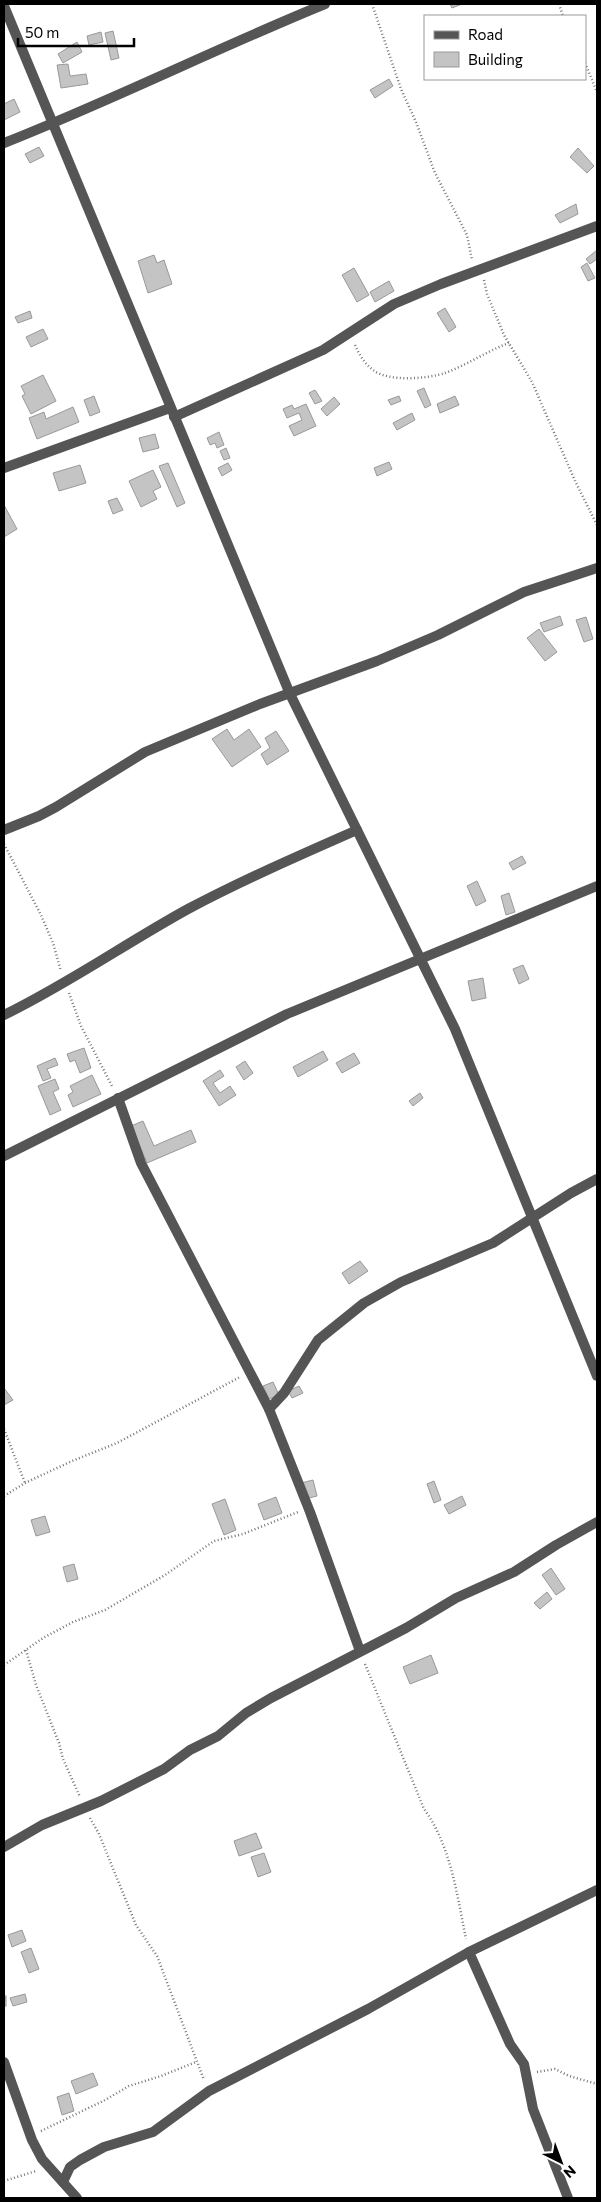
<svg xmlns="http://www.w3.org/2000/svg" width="601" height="2202" viewBox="0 0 601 2202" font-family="Commissioner,sans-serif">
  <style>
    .building { fill: #c4c4c4; stroke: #999 }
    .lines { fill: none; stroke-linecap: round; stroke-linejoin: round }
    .path { stroke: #777; stroke-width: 2.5; stroke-dasharray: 1 2.5; stroke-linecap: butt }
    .minor { stroke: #555; stroke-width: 10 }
  </style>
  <rect width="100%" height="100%" fill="#fff"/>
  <g class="building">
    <path d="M450,4h12l-10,4z"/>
    <path d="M113,31l6,27 -8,2 -6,-27z"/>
    <path d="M101,32l2,10 -14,3 -2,-9z"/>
    <path d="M77,42l5,10 -19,11 -5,-9z"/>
    <path d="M68,64l2,12 16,-2 2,10 -27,4 -4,-23z"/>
    <path d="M389,79l4,7 -18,12 -5,-8z"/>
    <path d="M14,99l6,13 -16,8v-16z"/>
    <path d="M39,147l5,9 -14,7 -5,-9z"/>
    <path d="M578,148l16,18 -7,7 -17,-16z"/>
    <path d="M576,204l2,10 -18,9 -5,-8z"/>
    <path d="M597,250v9l-7,5 -4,-5z"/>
    <path d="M154,255l3,8 7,-3 8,24 -24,9 -10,-32z"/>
    <path d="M587,263l8,15 -7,3 -7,-14z"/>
    <path d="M354,268l15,27 -12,7 -15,-27z"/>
    <path d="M389,281l5,10 -19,11 -5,-10z"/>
    <path d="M445,308l11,19 -7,5 -12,-19z"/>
    <path d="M30,311l2,7 -14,5 -3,-6z"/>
    <path d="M43,329l5,10 -17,8 -5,-10z"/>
    <path d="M43,375l13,26 -25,13 -9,-18 3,-2 -4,-8z"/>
    <path d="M424,388l7,17 -6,3 -8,-17z"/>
    <path d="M315,390l7,11 -7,3 -6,-11z"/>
    <path d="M94,396l6,16 -10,4 -6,-16z"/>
    <path d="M399,396l2,5 -10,4 -3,-5z"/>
    <path d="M455,396l4,9 -19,8 -3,-9z"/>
    <path d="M334,397l6,7 -13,12 -6,-7z"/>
    <path d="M306,404l10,22 -22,10 -5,-10 13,-6 -3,-7 -12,5 -4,-9 9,-4 2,4z"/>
    <path d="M73,407l6,15 -42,17 -8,-21 15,-6 2,7z"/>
    <path d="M412,413l3,7 -18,10 -4,-7z"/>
    <path d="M219,432l5,13 -7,3 -2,-5 -5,2 -3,-7z"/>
    <path d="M155,434l4,14 -16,4 -4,-14z"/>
    <path d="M226,448l4,10 -6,2 -4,-9z"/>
    <path d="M389,462l3,7 -15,7 -3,-8z"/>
    <path d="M168,463l17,40 -8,4 -18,-41z"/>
    <path d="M228,463l4,7 -10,6 -4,-8z"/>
    <path d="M80,465l6,18 -27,8 -6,-18z"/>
    <path d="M153,470l8,17 -8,4 4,8 -16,8 -12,-26z"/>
    <path d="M117,498l6,12 -10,4 -5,-13z"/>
    <path d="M4,505l13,24 -13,8z"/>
    <path d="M560,616l3,9 -19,7 -4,-9z"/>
    <path d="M586,617l7,22 -9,3 -8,-22z"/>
    <path d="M539,629l18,23 -12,9 -18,-23z"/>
    <path d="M227,729l7,11 15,-11 12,18 -29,20 -20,-28z"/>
    <path d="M276,731l13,20 -22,14 -6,-11 9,-6 -5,-10z"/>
    <path d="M522,856l4,7 -13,7 -4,-7z"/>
    <path d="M477,881l9,20 -10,5 -9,-20z"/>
    <path d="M509,893l6,19 -9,3 -5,-19z"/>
    <path d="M523,965l6,14 -10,5 -6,-15z"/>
    <path d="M483,978l3,20 -14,3 -4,-20z"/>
    <path d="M84,1048l7,20 -11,5 -5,-13 -5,2 -3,-8z"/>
    <path d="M323,1051l5,9 -30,17 -5,-10z"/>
    <path d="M354,1053l6,10 -18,10 -6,-10z"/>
    <path d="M55,1058l3,7 -11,4 4,9 -8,3 -6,-15z"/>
    <path d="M245,1061l8,12 -9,7 -8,-13z"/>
    <path d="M220,1070l4,6 -11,7 7,10 10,-7 6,9 -17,11 -16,-25z"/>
    <path d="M92,1075l9,19 -28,13 -5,-12 5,-3 -3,-6z"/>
    <path d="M55,1079l4,10 -6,3 8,18 -11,5 -12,-29z"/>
    <path d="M420,1093l3,5 -10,8 -4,-5z"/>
    <path d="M143,1121l11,25 37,-16 5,12 -49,21 -16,-37z"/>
    <path d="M360,1261l8,10 -19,13 -7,-11z"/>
    <path d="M273,1382l6,13 -10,4 -6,-13z"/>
    <path d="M299,1386l4,7 -11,5 -4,-7z"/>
    <path d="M4,1388l9,12 -9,5z"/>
    <path d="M313,1480l4,16 -12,3 -4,-16z"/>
    <path d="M434,1481l7,19 -7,3 -7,-19z"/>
    <path d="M462,1496l4,9 -17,9 -5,-9z"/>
    <path d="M276,1497l6,16 -18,7 -6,-16z"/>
    <path d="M225,1499l11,31 -12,5 -12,-31z"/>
    <path d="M45,1516l5,16 -14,4 -5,-16z"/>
    <path d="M74,1564l4,15 -11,3 -4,-15z"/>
    <path d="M551,1568l14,21 -9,6 -14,-20z"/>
    <path d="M547,1592l5,7 -12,10 -6,-6z"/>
    <path d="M431,1655l7,18 -28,11 -7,-17z"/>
    <path d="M256,1833l6,15 -23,8 -5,-15z"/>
    <path d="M264,1853l7,19 -13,5 -7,-20z"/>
    <path d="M22,1930l4,11 -14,6 -4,-12z"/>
    <path d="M31,1948l8,21 -10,4 -8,-21z"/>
    <path d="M25,1994l2,8 -14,4 -3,-8z"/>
    <rect x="4" y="1996" width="2" height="10"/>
    <path d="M93,2073l5,12 -22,9 -5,-13z"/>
    <path d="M69,2093l5,18 -12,4 -5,-18z"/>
  </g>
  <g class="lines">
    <g class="path">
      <path d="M372,4l29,85 15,33 19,51 32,62 5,25"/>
      <path d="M559,4l4,12"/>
      <path d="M585,63l12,29"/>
      <path d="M484,280l3,14 17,41 28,47 44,101 21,42"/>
      <path d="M355,345c4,9 9,18 18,25 15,12 54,9 72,3 22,-8 42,-22 64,-30"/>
      <path d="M4,844l37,71 12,28 8,28"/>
      <path d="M69,993l12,33 32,62"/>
      <path d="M4,1429l21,54"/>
      <path d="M4,1496l21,-13 47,-22 45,-18 123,-66"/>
      <path d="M26,1650l10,35 23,58 4,16 17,38"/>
      <path d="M365,1664l59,145c27,37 33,86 42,130"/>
      <path d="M4,1665l39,-27 30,-16 32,-12 60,-35 49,-34 29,-7 55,-22"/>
      <path d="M90,1818l9,16 37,91 21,31 47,124"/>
      <path d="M537,2072l18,-3 14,7 28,8"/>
      <path d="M41,2131l64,-31 24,-14 32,-10 35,-14"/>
      <path d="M4,2181l32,-10"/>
    </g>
    <g class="minor">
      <path d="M4,6l286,688 165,335 142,347"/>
      <path d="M4,143c109,-43 213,-95 321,-139"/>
      <path d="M174,417l149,-67 71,-46 47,-20 156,-58"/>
      <path d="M4,468l166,-60"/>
      <path d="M4,830l35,-14 17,-9 89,-55 115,-48 117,-43 61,-26 86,-43 73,-24"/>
      <path d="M4,1015c64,-31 122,-72 184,-106 55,-29 112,-54 169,-79"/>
      <path d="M118,1098l23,65 128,246 41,103 50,139"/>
      <path d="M4,1156l283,-142 310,-128"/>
      <path d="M269,1409l15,-16 34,-53 46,-37 37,-21 92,-39 78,-50 26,-14"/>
      <path d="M4,1847l38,-22 59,-24 63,-32 26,-19 28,-14 28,-23 25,-15 135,-70 50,-30 58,-26 42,-27 41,-23"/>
      <path d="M469,1952l41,92 14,20 9,45 35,89"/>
      <path d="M4,2062l28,78 10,19 35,39"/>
      <path d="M63,2182l7,-15 10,-7 24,-13 49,-15 56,-41 159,-82 101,-57 128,-62"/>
    </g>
  </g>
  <rect width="601" height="2202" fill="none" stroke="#000000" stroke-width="10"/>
  <rect x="424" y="15" width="162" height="65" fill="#ffffff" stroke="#999999"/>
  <rect x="434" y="31" width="25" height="8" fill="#555555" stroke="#999999"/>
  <text x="468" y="40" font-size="15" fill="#000000">Road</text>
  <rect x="434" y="52" width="25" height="15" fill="#c4c4c4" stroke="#999999"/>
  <text x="468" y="65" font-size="15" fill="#000000">Building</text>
  <g transform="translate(561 2162) rotate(138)" stroke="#ffffff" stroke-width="4" paint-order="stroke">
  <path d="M0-4L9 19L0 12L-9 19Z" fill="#000000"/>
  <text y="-8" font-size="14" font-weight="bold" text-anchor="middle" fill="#000000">N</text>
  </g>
  <path d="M18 38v8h116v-8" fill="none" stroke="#000000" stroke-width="2.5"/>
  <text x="25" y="38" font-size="15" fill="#000000" stroke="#ffffff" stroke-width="4" paint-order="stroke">50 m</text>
</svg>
